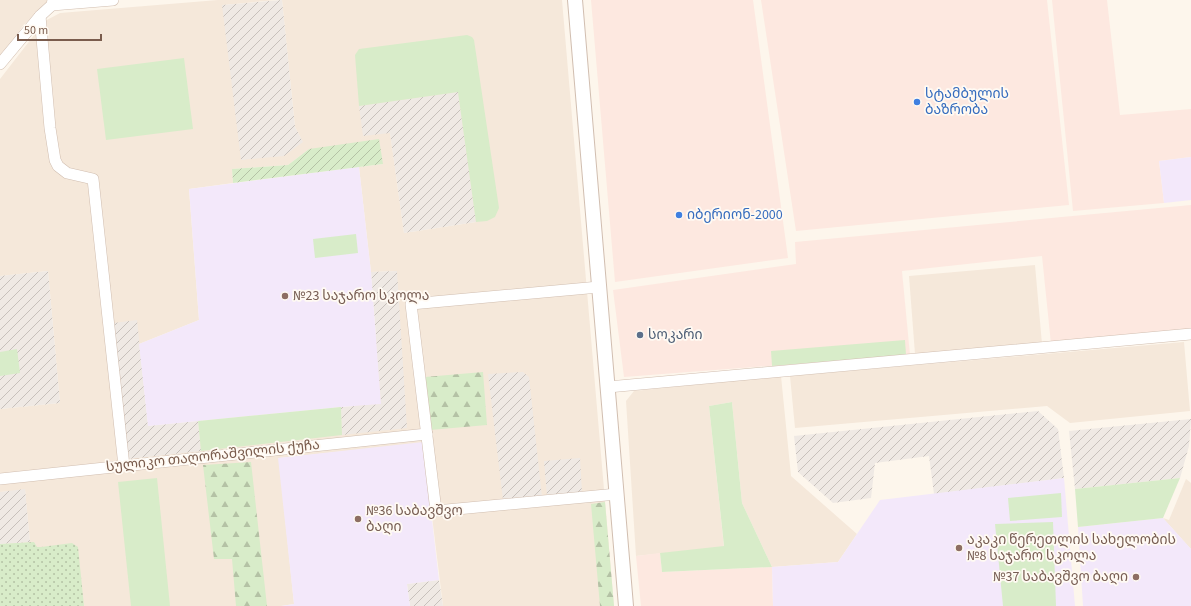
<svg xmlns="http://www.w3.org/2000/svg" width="1191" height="606" viewBox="0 0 1191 606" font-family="'Source Sans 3','Noto Sans Georgian',sans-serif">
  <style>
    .residential { fill: #f5e8da; fill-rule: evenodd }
    .commercial { fill: #fde8e0 }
    .industrial { fill: url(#industrial-furrows) }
    .education { fill: #f3e8fa }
    .grass { fill: #d8ecc9 }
    .forest { fill: url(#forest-firs) }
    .park { fill: url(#park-dots) }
    .garden { fill: url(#garden-furrows) }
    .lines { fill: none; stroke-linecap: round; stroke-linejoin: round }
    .minor-casing { stroke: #d1beb0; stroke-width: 12 }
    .tertiary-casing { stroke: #d1beb0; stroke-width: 16 }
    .minor { stroke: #fff; stroke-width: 11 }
    .tertiary { stroke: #fff; stroke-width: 14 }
    .shop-dot { fill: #3f7fe0; stroke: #fffaf3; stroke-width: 1.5 }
    .education-dot { fill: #8d6e63; stroke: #fffaf3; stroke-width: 1.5 }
    .service-dot { fill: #5c6f8a; stroke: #fffaf3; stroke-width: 1.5 }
    .labels { text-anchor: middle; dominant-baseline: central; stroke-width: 3.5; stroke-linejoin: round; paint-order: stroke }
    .shop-label { font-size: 14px; fill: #366cbe; stroke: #fffaf3; text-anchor: start }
    .education-label { font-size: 14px; fill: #785e54; stroke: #fffaf3; text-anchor: start }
    .service-label { font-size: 14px; fill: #4e5e75; stroke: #fffaf3; text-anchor: start }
    .street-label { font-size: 14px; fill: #7a5c4d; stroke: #fffaf3 }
  </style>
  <defs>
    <pattern id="industrial-furrows" width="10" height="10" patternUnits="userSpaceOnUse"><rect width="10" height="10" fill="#efe9e4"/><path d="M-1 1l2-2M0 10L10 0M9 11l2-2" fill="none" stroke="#c7c0bb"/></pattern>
    <pattern id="forest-firs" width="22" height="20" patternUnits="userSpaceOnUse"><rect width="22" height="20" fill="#d8ecc9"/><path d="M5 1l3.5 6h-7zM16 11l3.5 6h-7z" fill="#b4c2a5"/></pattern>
    <pattern id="park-dots" width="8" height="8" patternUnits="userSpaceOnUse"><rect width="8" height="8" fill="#d8ecc9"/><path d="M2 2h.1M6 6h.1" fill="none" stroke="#b4c2a5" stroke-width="1.8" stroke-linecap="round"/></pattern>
    <pattern id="garden-furrows" width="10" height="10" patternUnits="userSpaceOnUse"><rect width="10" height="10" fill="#d8ecc9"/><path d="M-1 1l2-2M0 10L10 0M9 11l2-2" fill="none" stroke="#b4c2a5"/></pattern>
  </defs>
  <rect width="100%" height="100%" fill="#fdf6ec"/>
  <g class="residential">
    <path d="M0,0h76l-30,3 -24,24 -22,34z"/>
    <path d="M218,0h58l-53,5 80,137 -8,-15 -13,-127h280l52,606h-171l-20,-163 -144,15 15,146 -13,2h-281v-62l30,-2 -5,-52 -25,2v-83l60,-6 -12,-132 -48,5v-197l45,-58 15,-8zM390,132l86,90 -72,11zM309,149l74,15 -24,3 12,105 26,-1 -55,164 -1,-28 -213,52 8,-139 3,24 60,-24 -10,-131 44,-6 -1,-14 56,-4z"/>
    <path d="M1035,265l7,79 -127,10 -6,-78z"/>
    <path d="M1184,342l6,69 -120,12 -23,-17 -252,22 -5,-52z"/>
    <path d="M781,376l10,100 66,58 -19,28 -66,5 -30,-64 -10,-101 -23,4 15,141 -88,9 -10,-155 8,-10z"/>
    <path d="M1186,479l5,4v66l-28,-31 6,2z"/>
  </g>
  <g class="commercial">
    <path d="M591,0h162l35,258 -173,24z"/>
    <path d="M761,0h286l22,205 -273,26z"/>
    <path d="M1052,0h55l13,115 71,-6v48l-32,4 5,42 -91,8z"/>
    <path d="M1191,205v126l-140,13 -9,-88 -140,15 8,84 -286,22 -11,-87 183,-26 -1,-22z"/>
    <path d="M660,553l2,19 110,-5 1,39h-132l-5,-50z"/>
  </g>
  <g class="industrial">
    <path d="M282,0l13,127 8,15 -19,14 -43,4 -19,-155z"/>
    <path d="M458,92l18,130 -72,11 -14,-100 -27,3 -4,-30z"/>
    <path d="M48,271l12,132 -60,6v-133z"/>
    <path d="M397,271l10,157 -65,7 -1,-28 40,-3 -10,-132z"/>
    <path d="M137,320l11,106 50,-5 3,30 -73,8 -14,-136z"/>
    <path d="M523,372l6,5 13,120 -39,3 -15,-126z"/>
    <path d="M1038,411l20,18 6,49 -130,16 -5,-38 -54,7 -4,35 -38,5 -35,-31 -4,-36z"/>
    <path d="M1191,419l-2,27 -9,32 -105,11 -6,-58z"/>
    <path d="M580,458l2,35 -35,3 -3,-35z"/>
    <path d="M25,489l5,53 -30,2v-52z"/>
    <path d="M439,580l4,26h-33l-3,-22z"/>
  </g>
  <g class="education">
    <path d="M1191,157v43l-27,3 -5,-42z"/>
    <path d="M359,167l12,105 10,132 -40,3 -193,19 -9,-82 60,-24 -10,-131z"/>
    <path d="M423,442l16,138 -32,4 3,22h-129l13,-2 -16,-146z"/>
    <path d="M1064,478l11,128h-302l-1,-39 66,-5 42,-62z"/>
    <path d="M1163,518l28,31v57h-108l-5,-79z"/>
  </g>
  <g class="grass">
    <path d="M467,35l5,2 2,3 25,168 -4,9 -8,4 -11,1 -18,-130 -99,14 -4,-51 4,-6z"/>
    <path d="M184,58l9,71 -87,11 -9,-71z"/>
    <path d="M356,234l2,19 -43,5 -2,-19z"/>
    <path d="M905,340l1,15 -134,11 -1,-15z"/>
    <path d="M17,349l3,24 -20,3v-24z"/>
    <path d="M732,402l10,101 30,64 -110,5 -2,-19 64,-7 -15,-140z"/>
    <path d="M341,407l1,28 -141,16 -3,-30z"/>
    <path d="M157,478l13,128h-39l-13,-124z"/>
    <path d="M1180,478l-17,40 -85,9 -3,-38z"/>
    <path d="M1061,493l1,24 -52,4 -2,-23z"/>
    <path d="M1053,522l3,84h-53l-8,-82z"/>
  </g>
  <g class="forest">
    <path d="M483,372l4,53 -57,5 -5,-53z"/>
    <path d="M251,462l16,144h-31l-4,-47h-18l-11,-94z"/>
    <path d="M605,502l9,104h-14l-9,-102z"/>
  </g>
  <path class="park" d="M34,542l3,5h4l31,-4 6,4 6,59h-84v-62z"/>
  <path class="garden" d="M379,139l4,25 -150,19 -1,-14 56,-4 21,-16z"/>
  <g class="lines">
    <defs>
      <g id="minor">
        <path d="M52,5l61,-5"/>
        <path d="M40,16l10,112 5,32 3,6 9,7 26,6 31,287"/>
        <path d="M0,64l40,-48 12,-11 1,-5"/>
        <path d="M599,287l-188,17 25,207 181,-17"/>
        <path d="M608,387l583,-53"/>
        <path d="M0,479l427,-45"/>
      </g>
      <path id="tertiary" d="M575,0l51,606"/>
    </defs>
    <use href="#minor" class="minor-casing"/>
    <use href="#tertiary" class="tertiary-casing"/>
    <use href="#minor" class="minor"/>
    <use href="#tertiary" class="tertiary"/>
  </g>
  <g class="shop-dot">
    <circle cx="917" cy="102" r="4"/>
    <circle cx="679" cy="215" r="4"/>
  </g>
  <g class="education-dot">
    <circle cx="285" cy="296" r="4"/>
    <circle cx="358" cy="519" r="4"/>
    <circle cx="959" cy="548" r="4"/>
    <circle cx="1136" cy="577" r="4"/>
  </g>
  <circle class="service-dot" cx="640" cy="335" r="4"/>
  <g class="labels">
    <g class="shop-label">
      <text x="925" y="94">სტამბულის<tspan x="925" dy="16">ბაზრობა</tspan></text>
      <text x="687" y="215">იბერიონ-2000</text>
    </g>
    <g class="education-label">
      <text x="293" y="296">№23 საჯარო სკოლა</text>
      <text x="366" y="511">№36 საბავშვო<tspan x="366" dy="16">ბაღი</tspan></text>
      <text x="967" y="540">აკაკი წერეთლის სახელობის<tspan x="967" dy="16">№8 საჯარო სკოლა</tspan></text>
      <text x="1128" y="577" text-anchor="end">№37 საბავშვო ბაღი</text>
    </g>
    <g class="service-label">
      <text x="648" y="335">სოკარი</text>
    </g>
    <g class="street-label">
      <text transform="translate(213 456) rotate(-6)">სულიკო თაღორაშვილის ქუჩა</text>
    </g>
  </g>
  <path d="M18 34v6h83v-6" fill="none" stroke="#7a5c4d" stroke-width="2"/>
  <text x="24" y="34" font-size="12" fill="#7a5c4d" stroke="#fffaf3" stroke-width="3" paint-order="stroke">50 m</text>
</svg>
